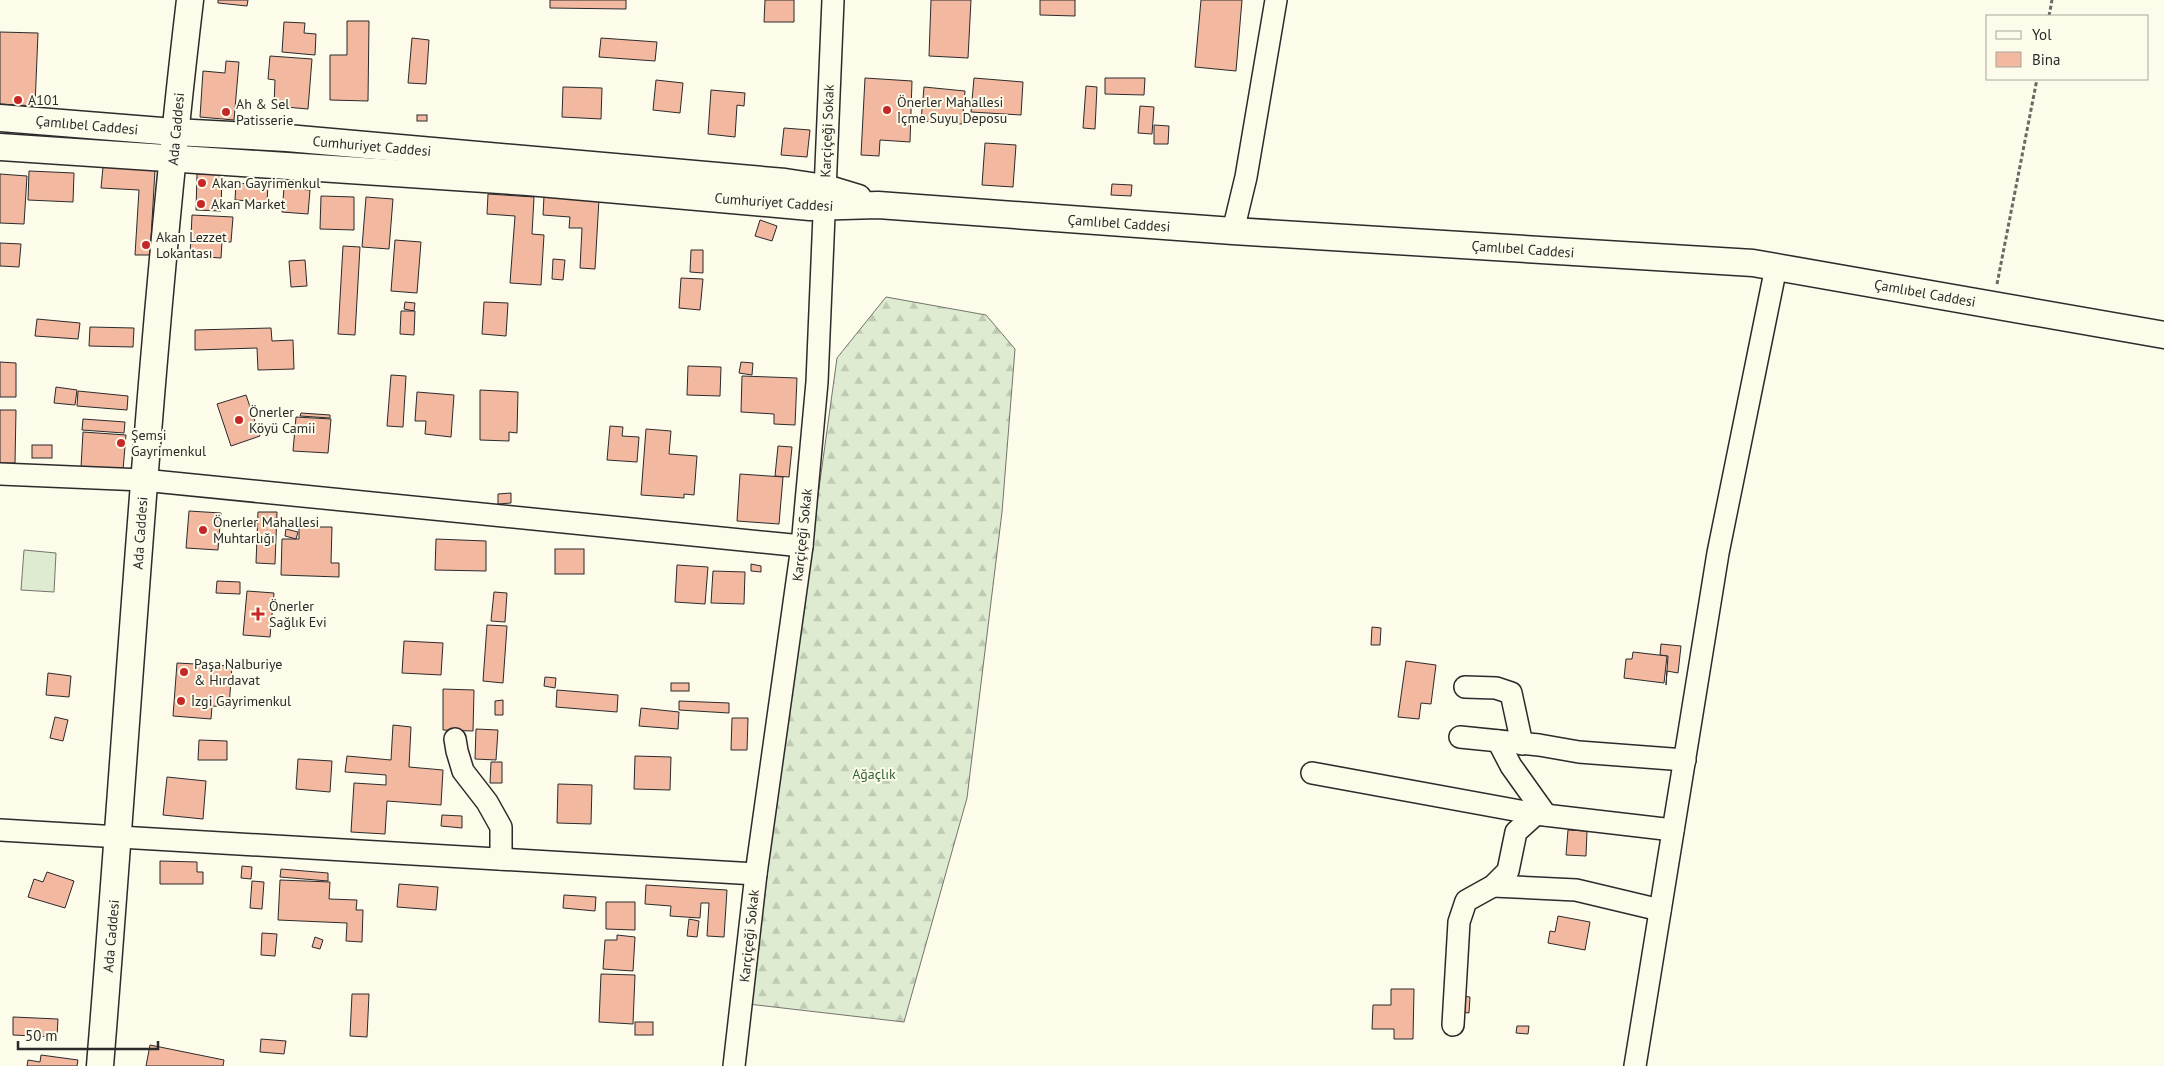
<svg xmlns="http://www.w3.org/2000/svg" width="2164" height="1066" viewBox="0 0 2164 1066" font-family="'PT Sans',sans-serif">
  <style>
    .green { fill: #deebd1; stroke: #74746e }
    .forest { fill: url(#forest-firs); stroke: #74746e }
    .building { fill: #f2b8a0; stroke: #2b2b2b }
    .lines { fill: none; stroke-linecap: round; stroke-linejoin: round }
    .minor-casing { stroke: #2b2b2b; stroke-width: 24 }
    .major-casing { stroke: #2b2b2b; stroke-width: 29 }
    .path { stroke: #6a6964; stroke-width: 3; stroke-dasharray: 4 2.5; stroke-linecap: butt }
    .minor { stroke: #fdfbea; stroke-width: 21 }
    .major { stroke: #fdfbea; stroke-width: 26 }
    .poi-dot { fill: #c62828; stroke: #fdfbea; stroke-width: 2 }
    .labels { text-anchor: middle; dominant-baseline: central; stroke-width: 4; stroke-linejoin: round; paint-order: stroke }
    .poi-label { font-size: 14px; fill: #2b2b2b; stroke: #fdfbea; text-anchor: start }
    .street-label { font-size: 14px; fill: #2b2b2b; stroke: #fdfbea }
    .park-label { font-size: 14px; fill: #34623c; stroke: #fdfbea }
  </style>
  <defs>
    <pattern id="forest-firs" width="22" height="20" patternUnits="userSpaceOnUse" patternTransform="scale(1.25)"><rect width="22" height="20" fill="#deebd1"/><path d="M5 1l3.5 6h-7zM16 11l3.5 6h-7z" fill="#bfcab4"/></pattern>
  </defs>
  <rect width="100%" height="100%" fill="#fdfbea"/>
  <path class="green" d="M24,550l32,3 -2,39 -33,-2z"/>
  <path class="forest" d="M886,297l100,18 29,34 -13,163 -35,286 -63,224 -156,-18 89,-646z"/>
  <g class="building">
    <path d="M218,0h30l-1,6 -29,-3z"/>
    <path d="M550,0h76v9l-76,-1z"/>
    <path d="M765,0h29v22h-30z"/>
    <path d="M931,0h40l-3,58 -39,-2z"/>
    <path d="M1040,0h35v16l-35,-1z"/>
    <path d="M1201,0h41l-6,71 -41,-4z"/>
    <path d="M347,21h22l-1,80 -38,-1v-45h17z"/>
    <path d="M284,22l21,1 -1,10 12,1 -1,21 -33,-3z"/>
    <path d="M0,32l38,1 -3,73 -35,-2z"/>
    <path d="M412,38l17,2 -3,44 -18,-1z"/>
    <path d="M601,38l56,4 -2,19 -56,-4z"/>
    <path d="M270,56l42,3 -4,50 -34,-3 1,-26 -7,-1z"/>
    <path d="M226,61l13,1 -5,58 -34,-3 3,-46 22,2z"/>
    <path d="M865,78l47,3 -2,61 -30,-2 -1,16 -18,-1z"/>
    <path d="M974,78l49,4 -2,33 -50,-3z"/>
    <path d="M1105,78h40l-1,17 -39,-1z"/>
    <path d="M656,80l27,3 -3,30 -27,-3z"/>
    <path d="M1086,86l11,1 -2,42 -12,-1z"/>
    <path d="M563,87l39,1 -1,31 -39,-2z"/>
    <path d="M924,87l41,4 -3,33 -41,-3z"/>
    <path d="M711,90l34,3 -1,13 -7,-1 -2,32 -27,-3z"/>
    <path d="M1140,106l14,1 -2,27 -14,-1z"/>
    <rect x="417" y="115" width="10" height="6"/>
    <path d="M1154,125l15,1 -1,18h-14z"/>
    <path d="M784,128l26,2 -3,27 -26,-2z"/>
    <path d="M985,143l31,2 -3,42 -31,-2z"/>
    <path d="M103,167l52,3 -5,85h-15l4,-65 -38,-2z"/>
    <path d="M29,171l45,2 -1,29 -45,-2z"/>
    <path d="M0,174l27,2 -3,48 -24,-1z"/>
    <path d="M197,174h25l-1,37 -25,-1z"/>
    <path d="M236,183l32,2 -1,17 -32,-2z"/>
    <path d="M1112,184l20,1 -1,11 -20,-1z"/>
    <path d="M284,188l26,2 -2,24 -26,-2z"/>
    <path d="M488,194l46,3 -2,37 12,1 -3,50 -31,-2 5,-67 -28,-2z"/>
    <path d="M321,196l33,1v33l-34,-1z"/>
    <path d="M544,196l55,3 -4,70 -15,-1 2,-40h-13l1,-11 -27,-2z"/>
    <path d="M366,197l27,2 -4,50 -27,-2z"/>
    <path d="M192,215l41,2 -2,25h-9l-1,16 -31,-2z"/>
    <path d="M760,220l17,6 -5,15 -17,-5z"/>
    <path d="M395,240l26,2 -4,51 -26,-2z"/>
    <path d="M0,243l21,1 -2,23 -19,-1z"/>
    <path d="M343,246l17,1 -5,88 -17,-1z"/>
    <path d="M691,250h12v23l-13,-1z"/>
    <path d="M553,259l12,1 -2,20 -11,-1z"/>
    <path d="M305,260l2,26 -16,1 -2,-26z"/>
    <path d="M681,278l22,1 -3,31 -21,-2z"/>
    <path d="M405,302l10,1 -1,8 -10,-2z"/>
    <path d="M484,302l24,1 -2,33 -24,-2z"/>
    <path d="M401,311h14l-1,24 -14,-1z"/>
    <path d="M37,319l43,4 -2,16 -43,-3z"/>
    <path d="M90,327l44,1 -1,19 -44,-1z"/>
    <path d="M271,328l1,13 21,-1 1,29 -36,1 -1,-22 -62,2v-20z"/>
    <path d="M0,362l16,1v34h-16z"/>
    <path d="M741,362l12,1 -1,12 -13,-2z"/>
    <path d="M688,366l33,1 -1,29 -33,-1z"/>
    <path d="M391,375l15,1 -3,51 -16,-1z"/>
    <path d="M742,376l55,2 -2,47 -21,-1v-10l-33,-2z"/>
    <path d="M56,387l21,3 -2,15 -21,-2z"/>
    <path d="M480,390l38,2 -1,41 -8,-1v9l-29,-1z"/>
    <path d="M78,391l50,5 -1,14 -50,-4z"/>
    <path d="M417,392l37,3 -3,42 -26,-3 1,-13h-11z"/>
    <path d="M246,395l14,41 -29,10 -14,-42z"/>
    <path d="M0,410h16l-1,53h-15z"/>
    <path d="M301,413l29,2v3l-30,-2z"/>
    <path d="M296,417l35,2 -3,34 -35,-2z"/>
    <path d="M83,419l42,3 -1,11 -42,-3z"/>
    <path d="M610,426l13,1 -1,9 17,1 -2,25 -30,-2z"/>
    <path d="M646,429l25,2 -2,23 28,2 -3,39 -10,-1v4l-43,-3z"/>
    <path d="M83,432l43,3 -3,35 -42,-3z"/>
    <rect x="32" y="445" width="20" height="13"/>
    <path d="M778,446l14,1 -3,30 -14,-1z"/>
    <path d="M740,474l43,3 -4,47 -42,-3z"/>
    <path d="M511,493v10l-13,1v-10z"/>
    <path d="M189,511l32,2 -3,37 -32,-2z"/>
    <path d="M258,512h19l-2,52 -19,-1z"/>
    <path d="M299,527h33l-1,36h8v14l-58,-2 1,-36h17z"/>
    <path d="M286,529l12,3 -2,7 -11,-3z"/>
    <path d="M436,539l50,2v30l-51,-1z"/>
    <rect x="555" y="549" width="29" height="25"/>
    <path d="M751,564l10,2v6l-10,-1z"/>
    <path d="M677,565l31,2 -3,37 -30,-2z"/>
    <path d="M713,571l32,1 -1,32 -33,-1z"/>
    <path d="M217,581l23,1v12l-24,-1z"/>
    <path d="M247,591l27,2 -4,44 -27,-2z"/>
    <path d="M494,592l13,1 -2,29 -14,-1z"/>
    <path d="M487,625l20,1 -4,57 -20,-2z"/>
    <path d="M1372,627l9,1 -1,17h-9z"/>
    <path d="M404,641l39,2 -2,32 -39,-2z"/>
    <path d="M1661,644l20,2 -3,27 -11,-2 -1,14 2,-29 -8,-1z"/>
    <path d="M1633,652l34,4 -3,27 -40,-5 2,-19h6z"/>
    <path d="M1406,661l30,4 -5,39 -10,-1 -2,16 -21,-2z"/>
    <path d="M177,663l55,3 -3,41 -17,-1 -1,13 -38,-3z"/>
    <path d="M48,673l23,3 -2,21 -23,-2z"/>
    <path d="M545,677l11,1 -1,10 -11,-2z"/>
    <rect x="671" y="683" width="18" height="8"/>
    <path d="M443,689l31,1 -1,41 -30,-1z"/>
    <path d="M557,690l61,5 -1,17 -61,-5z"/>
    <path d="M503,700v15h-8v-14z"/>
    <path d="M679,701l50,2v10l-50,-3z"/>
    <path d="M641,708l38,4 -1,17 -39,-3z"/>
    <path d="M55,717l13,3 -5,21 -13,-3z"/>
    <path d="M732,718h16l-1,32h-16z"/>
    <path d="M393,725l18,2 -2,40 34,3 -2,35 -54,-4 -2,33 -34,-2 3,-49 32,2v-10l-41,-3 2,-16 44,4z"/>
    <path d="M476,729l22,1 -2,30 -21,-1z"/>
    <path d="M199,740l28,1v19h-29z"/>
    <path d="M635,756l36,1 -1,33 -36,-1z"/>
    <path d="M298,759l34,2 -2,31 -34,-3z"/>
    <path d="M491,762h11v21h-12z"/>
    <path d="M167,777l39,4 -3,38 -40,-4z"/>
    <path d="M558,784l34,1 -1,39 -34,-1z"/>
    <path d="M442,815l20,1v12l-21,-2z"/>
    <path d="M1568,830l19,1 -1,25 -20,-1z"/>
    <path d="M160,861l37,1v10h6v12h-43z"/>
    <path d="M242,866l10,1 -1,12 -10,-1z"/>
    <path d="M281,869l47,4v8l-48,-4z"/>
    <path d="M47,872l27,9 -9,27 -37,-11 6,-18 9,3z"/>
    <path d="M280,880l50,2 -1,17 28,1 -1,10h7l-1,32 -16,-1 1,-18 -69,-3z"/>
    <path d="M252,881l12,1 -2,27 -12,-1z"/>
    <path d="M399,884l39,3 -2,23 -39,-3z"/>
    <path d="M646,885l81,5 -3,47 -17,-1 2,-33h-8l-1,15 -30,-2 1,-10 -26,-2z"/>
    <path d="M564,895l32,2 -1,14 -32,-3z"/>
    <path d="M606,902h29v28l-29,-1z"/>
    <path d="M1558,916l32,6 -5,28 -37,-7 2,-12 5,1z"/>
    <path d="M689,919l10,2 -2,16 -10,-1z"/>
    <path d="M262,933l15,1 -2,22 -14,-1z"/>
    <path d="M617,935l18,2 -2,34 -30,-2 2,-29h12z"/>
    <path d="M315,937l8,3 -3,9 -8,-2z"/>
    <path d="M601,974l34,1 -2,49 -34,-2z"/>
    <path d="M1391,989h23l-1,50h-19v-10h-22l1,-24h18z"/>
    <path d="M352,994h17l-2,43 -17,-1z"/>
    <path d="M1462,996l8,1 -1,16 -9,-1z"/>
    <path d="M13,1017l45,2 -1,18 -44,-2z"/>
    <rect x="635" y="1022" width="18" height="13"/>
    <path d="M1517,1026h12l-1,8 -12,-1z"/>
    <path d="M261,1039l25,2 -2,13 -24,-2z"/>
    <path d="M150,1045l74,15 -1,6h-77z"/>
    <path d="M41,1055l37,5 -1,6h-50l1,-6 12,2z"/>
  </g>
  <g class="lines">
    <defs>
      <g id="minor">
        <path d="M1233,231l13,-54 30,-177"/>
        <path d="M0,474l143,6 659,66"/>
        <path d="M1465,687l31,1 15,5 11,51"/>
        <path d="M1460,737l79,8 40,7 106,8"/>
        <path d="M455,739l2,12 6,20 24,31 14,25v32"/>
        <path d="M1498,741l13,25 35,49"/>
        <path d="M1312,773l224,41 137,16"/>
        <path d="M0,830l756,44"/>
        <path d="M1493,886l83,4 84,20"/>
        <path d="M1453,1025l6,-103 7,-21 27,-15 15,-15 8,-39 20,-18"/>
        <path d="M734,1066l22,-192 46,-328 15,-164 16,-382"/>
        <path d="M1635,1066l83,-513 58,-286"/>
      </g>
      <g id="major">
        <path d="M0,118l174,14 113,6 498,44 40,6 33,10"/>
        <path d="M0,147l528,35 282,25 68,-2 355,26 520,32 411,72"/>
        <path d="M100,1066c29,-355 48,-712 90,-1066"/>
      </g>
    </defs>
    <use href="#minor" class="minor-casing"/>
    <use href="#major" class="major-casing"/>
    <g class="path">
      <path d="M2049,16l3,-16"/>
      <path d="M1997,284l40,-205"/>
    </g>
    <use href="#minor" class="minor"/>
    <use href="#major" class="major"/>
  </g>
  <g class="poi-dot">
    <circle cx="18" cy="100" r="5"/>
    <circle cx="887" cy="110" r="5"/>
    <circle cx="226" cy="112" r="5"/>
    <circle cx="202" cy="183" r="5"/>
    <circle cx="201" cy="204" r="5"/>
    <circle cx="146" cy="245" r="5"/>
    <circle cx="239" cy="420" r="5"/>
    <circle cx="121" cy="443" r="5"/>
    <circle cx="203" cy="530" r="5"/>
    <path d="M255.5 606.5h5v5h5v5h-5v5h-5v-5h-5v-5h5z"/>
    <circle cx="184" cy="672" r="5"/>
    <circle cx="181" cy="701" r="5"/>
  </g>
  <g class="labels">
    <g class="poi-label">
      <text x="28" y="100">A101</text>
      <text x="897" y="102">Önerler Mahallesi<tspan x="897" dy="16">İçme Suyu Deposu</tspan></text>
      <text x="236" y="104">Ah &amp; Sel<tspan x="236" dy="16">Patisserie</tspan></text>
      <text x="212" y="183">Akan Gayrimenkul</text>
      <text x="211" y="204">Akan Market</text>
      <text x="156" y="237">Akan Lezzet<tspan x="156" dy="16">Lokantası</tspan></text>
      <text x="249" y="412">Önerler<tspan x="249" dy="16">Köyü Camii</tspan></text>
      <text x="131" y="435">Şemsi<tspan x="131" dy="16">Gayrimenkul</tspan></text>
      <text x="213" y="522">Önerler Mahallesi<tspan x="213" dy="16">Muhtarlığı</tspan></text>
      <text x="269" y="606">Önerler<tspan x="269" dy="16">Sağlık Evi</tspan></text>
      <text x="194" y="664">Paşa Nalburiye<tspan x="194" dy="16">&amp; Hırdavat</tspan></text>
      <text x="191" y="701">İzgi Gayrimenkul</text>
    </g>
    <g class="street-label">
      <text transform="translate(87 125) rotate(5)">Çamlıbel Caddesi</text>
      <text transform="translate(176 129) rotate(-85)">Ada Caddesi</text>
      <text transform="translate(827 131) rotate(-88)">Karçiçeği Sokak</text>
      <text transform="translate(372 146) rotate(5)">Cumhuriyet Caddesi</text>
      <text transform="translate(774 202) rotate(4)">Cumhuriyet Caddesi</text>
      <text transform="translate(1119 223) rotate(4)">Çamlıbel Caddesi</text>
      <text transform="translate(1523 249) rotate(4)">Çamlıbel Caddesi</text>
      <text transform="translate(1925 293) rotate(10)">Çamlıbel Caddesi</text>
      <text transform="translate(140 533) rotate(-86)">Ada Caddesi</text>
      <text transform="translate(802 535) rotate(-84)">Karçiçeği Sokak</text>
      <text transform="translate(111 936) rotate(-85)">Ada Caddesi</text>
      <text transform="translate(749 936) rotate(-84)">Karçiçeği Sokak</text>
    </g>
    <g class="park-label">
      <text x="874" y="774">Ağaçlık</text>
    </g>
  </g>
  <rect x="1986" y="15" width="162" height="65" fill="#fdfbea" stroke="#a9a89e"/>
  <rect x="1996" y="31" width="25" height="8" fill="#fdfbea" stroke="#a9a89e"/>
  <text x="2032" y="40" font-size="15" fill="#2b2b2b">Yol</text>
  <rect x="1996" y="52" width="25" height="15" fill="#f2b8a0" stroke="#a9a89e"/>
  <text x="2032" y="65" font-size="15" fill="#2b2b2b">Bina</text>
  <path d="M18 1041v8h140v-8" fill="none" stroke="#2b2b2b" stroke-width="2.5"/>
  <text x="25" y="1041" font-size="15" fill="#2b2b2b" stroke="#fdfbea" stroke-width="4" paint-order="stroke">50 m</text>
</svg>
